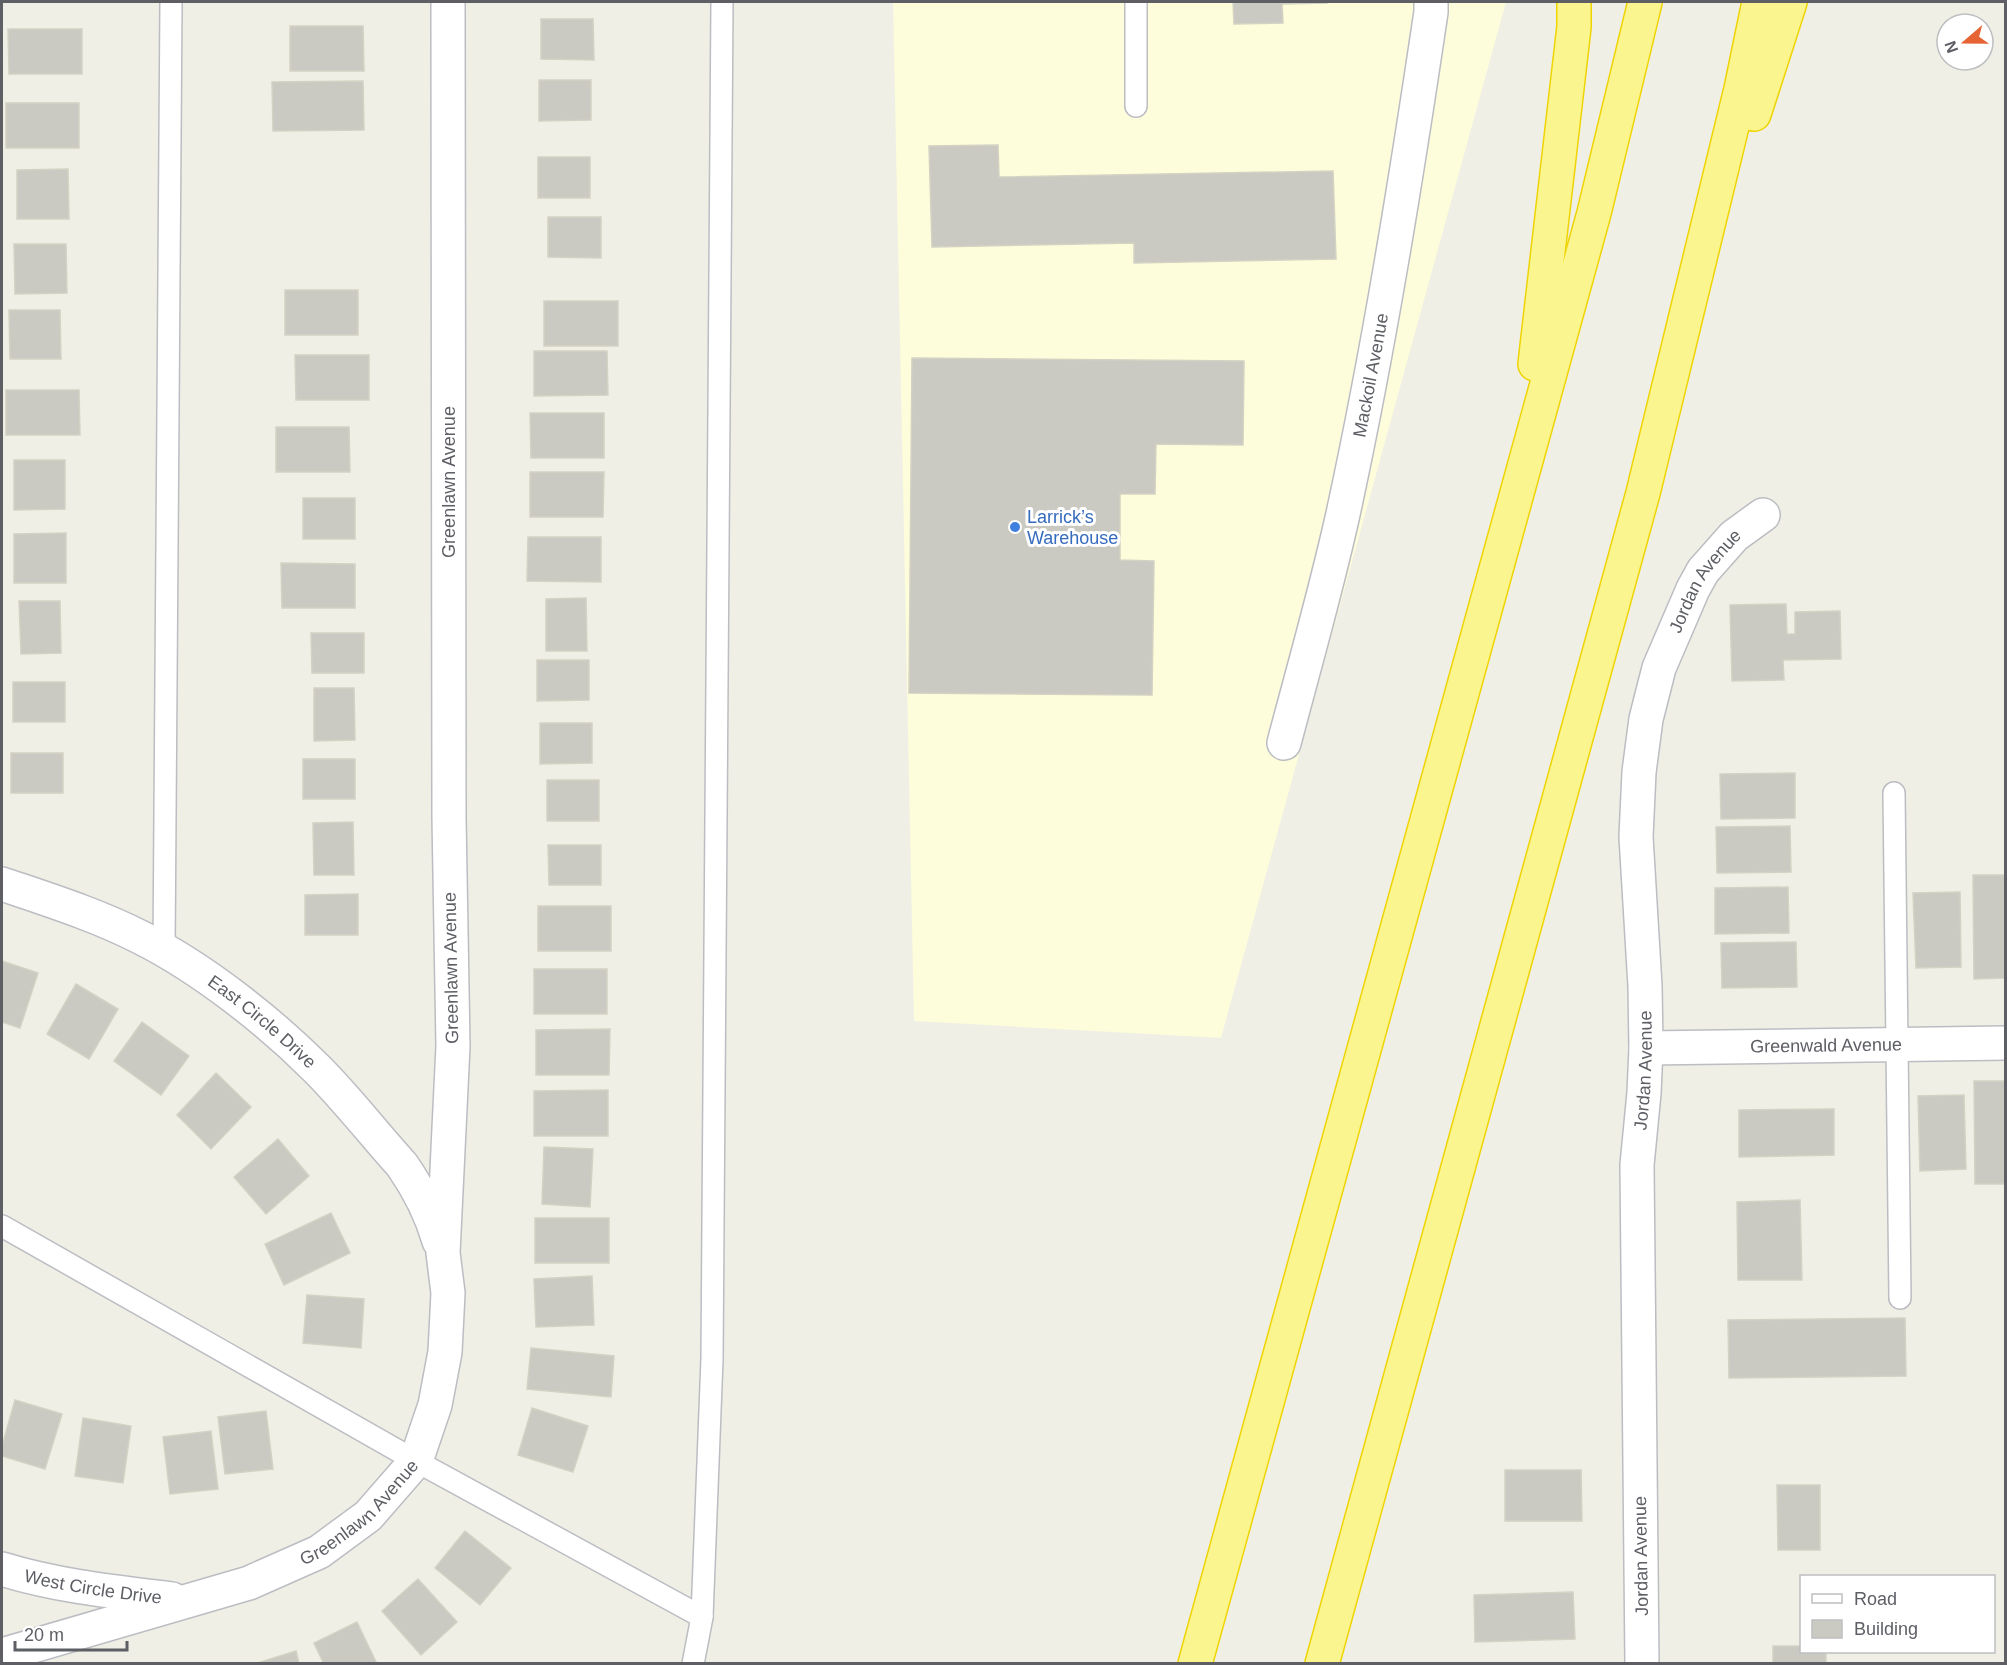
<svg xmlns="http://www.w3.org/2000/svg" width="2007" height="1665" viewBox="0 0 2007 1665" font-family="Helvetica,sans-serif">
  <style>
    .commercial { fill: #fdfcdb }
    .building { fill: #cac9c2; stroke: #d3d2c3; stroke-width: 1.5 }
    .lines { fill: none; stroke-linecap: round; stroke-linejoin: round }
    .lane-casing { stroke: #bcbdc3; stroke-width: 24 }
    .street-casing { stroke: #bcbdc3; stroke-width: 36 }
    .highway-casing { stroke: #efd404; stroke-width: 36 }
    .lane { stroke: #fff; stroke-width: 21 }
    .street { stroke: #fff; stroke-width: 33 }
    .highway { stroke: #fbf590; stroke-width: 33 }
    .shop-dot { fill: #3f7fe0; stroke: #fff; stroke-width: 2 }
    .labels { text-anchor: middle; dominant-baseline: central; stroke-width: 6; stroke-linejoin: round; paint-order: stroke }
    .street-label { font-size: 18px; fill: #5d5f65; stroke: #fff }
    .shop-label { font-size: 18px; fill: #366cbe; stroke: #fff; text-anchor: start }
  </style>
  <rect width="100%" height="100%" fill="#efefe5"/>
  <path class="commercial" d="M893,2h613l-285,1036 -307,-17z"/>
  <g class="building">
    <path d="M1233,2h94v1l-45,1 1,19 -49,1z"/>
    <path d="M541,19h52l1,41 -53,-1z"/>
    <path d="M290,26h73l1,45h-74z"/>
    <path d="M8,29h74v45h-73z"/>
    <path d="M539,80h52v40l-52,1z"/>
    <path d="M363,81l1,49 -91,1 -1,-49z"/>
    <rect x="6" y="103" width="73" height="45"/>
    <path d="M998,145l1,32 334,-6 3,88 -202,4v-20l-202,4 -3,-101z"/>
    <rect x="538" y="157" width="52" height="41"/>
    <path d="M68,169l1,50h-52v-49z"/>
    <path d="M548,217h53v41l-53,-1z"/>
    <path d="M14,244h52l1,49 -52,1z"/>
    <rect x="285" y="290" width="73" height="45"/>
    <rect x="544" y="301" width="74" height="45"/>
    <path d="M9,310h51l1,49h-51z"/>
    <path d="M534,351h73l1,44 -74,1z"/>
    <path d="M295,355h74v45h-73z"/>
    <path d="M912,358l332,3 -1,84 -87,-1 -1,50h-35v66l34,1 -2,134 -243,-2z"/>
    <path d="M6,390h73l1,45h-74z"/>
    <path d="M530,413h74v45h-73z"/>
    <path d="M276,427h73l1,45h-74z"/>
    <path d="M14,460h51v49l-51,1z"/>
    <path d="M530,472h74l-1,45h-73z"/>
    <rect x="303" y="498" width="52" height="41"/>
    <path d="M66,533v50h-52v-49z"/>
    <path d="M528,537h73v45l-74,-1z"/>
    <path d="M281,563l74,1v44h-73z"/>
    <path d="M586,598l1,53h-41v-52z"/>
    <path d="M19,601h41l1,52 -40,1z"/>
    <path d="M1786,604l1,30h8v-22l45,-1 1,48 -58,1 1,20 -52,1 -2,-76z"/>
    <path d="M311,633h53v40h-52z"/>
    <path d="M537,660h52v40l-52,1z"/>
    <rect x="13" y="682" width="52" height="40"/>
    <path d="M314,688h40l1,52 -41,1z"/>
    <path d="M540,723h52v40l-52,1z"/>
    <rect x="11" y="753" width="52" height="40"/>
    <rect x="303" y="759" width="52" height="40"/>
    <path d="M1795,773v45l-74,1 -1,-45z"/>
    <rect x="547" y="780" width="52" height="41"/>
    <path d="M353,822l1,53h-40l-1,-52z"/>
    <path d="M1790,826l1,46 -74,1 -1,-46z"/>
    <path d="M548,845h53v40h-52z"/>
    <path d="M1973,875h33v103l-32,1z"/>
    <path d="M1788,887l1,46 -74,1v-46z"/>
    <path d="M1960,892l1,75 -45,1 -3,-75z"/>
    <path d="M358,894v41h-53v-40z"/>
    <rect x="538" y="906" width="73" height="45"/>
    <path d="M1796,942l1,45 -75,1 -1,-45z"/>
    <path d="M2,961l36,12 -18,55 -18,-6z"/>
    <rect x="534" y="969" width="73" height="45"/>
    <path d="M76,984l42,25 -29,50 -42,-25z"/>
    <path d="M142,1022l47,34 -28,39 -47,-34z"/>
    <path d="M610,1029l-1,46h-73v-45z"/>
    <path d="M216,1073l35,34 -40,42 -34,-34z"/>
    <path d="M1974,1081h32v103h-31z"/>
    <path d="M608,1090v46h-74v-45z"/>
    <path d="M1964,1095l2,74 -46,2 -2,-75z"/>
    <path d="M1834,1109v46l-95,2v-47z"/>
    <path d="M278,1139l31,37 -43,38 -32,-37z"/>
    <path d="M544,1147l49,2 -3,58 -48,-3z"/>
    <path d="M1800,1200l2,80h-64l-1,-78z"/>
    <path d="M331,1213l19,40 -66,32 -19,-41z"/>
    <rect x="535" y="1218" width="74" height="45"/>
    <path d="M592,1276l2,49 -58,2 -2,-48z"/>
    <path d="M307,1295l57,4 -3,49 -58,-5z"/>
    <path d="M1905,1318l1,58 -177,2 -1,-58z"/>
    <path d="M531,1348l83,8 -3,41 -84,-8z"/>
    <path d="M15,1400l47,14 -17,55 -43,-13v-10z"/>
    <path d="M532,1408l56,18 -15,46 -55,-17z"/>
    <path d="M266,1411l7,58 -48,5 -7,-57z"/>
    <path d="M83,1418l48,8 -8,57 -48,-7z"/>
    <path d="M211,1431l7,58 -48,5 -7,-57z"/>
    <path d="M1505,1470h76l1,51h-77z"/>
    <path d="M1777,1485h43v65h-42z"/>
    <path d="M465,1531l46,37 -31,37 -45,-37z"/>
    <path d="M418,1579l39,43 -36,33 -39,-44z"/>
    <path d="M1573,1592l2,47 -100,3 -1,-47z"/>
    <path d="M357,1622l20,42h-53l-10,-21z"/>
    <path d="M1773,1646h29v6h24v12h-53z"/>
    <path d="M296,1651l3,13h-45z"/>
  </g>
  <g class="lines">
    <defs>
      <g id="lane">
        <path d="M1136,2v104"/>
        <path d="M1894,793l6,505"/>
        <path d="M164,951l7,-949"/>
        <path d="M2,1226l414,235 286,156 -9,47"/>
        <path d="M702,1617l10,-258 10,-1357"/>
      </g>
      <g id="street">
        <path id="s1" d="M1284,743c20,-76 42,-152 59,-229 36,-166 63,-334 88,-502v-10"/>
        <path id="s2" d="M2,884c47,16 95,31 140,54 61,31 127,83 175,131 30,30 56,64 85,96 16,23 29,48 37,76"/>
        <path id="s3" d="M1646,1048l360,-5"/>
        <path id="s4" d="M2,1569c55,17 113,23 170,30"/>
        <path id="s5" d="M2,1655l247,-72 70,-31 49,-36 48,-55 19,-56 10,-53 3,-59 -5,-40 10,-207 -4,-229 -1,-815"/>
        <path id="s6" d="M1642,1664l-5,-499 7,-72 2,-45 -1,-62 -9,-149 3,-65 7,-53 13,-51 34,-79 10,-18 31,-35 29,-21"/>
      </g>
      <g id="highway">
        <path d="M1754,114l36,-112"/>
        <path d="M1535,364l39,-337v-25"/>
        <path d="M1195,1664l399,-1451 51,-211"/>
        <path d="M1322,1664l321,-1171 98,-404 18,-87"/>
      </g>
    </defs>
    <use href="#lane" class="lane-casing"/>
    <use href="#street" class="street-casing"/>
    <use href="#highway" class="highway-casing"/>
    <use href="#lane" class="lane"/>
    <use href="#street" class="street"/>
    <use href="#highway" class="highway"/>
  </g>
  <circle class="shop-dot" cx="1015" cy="527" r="6"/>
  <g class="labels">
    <g class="street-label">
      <text stroke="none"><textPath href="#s1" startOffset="378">Mackoil Avenue</textPath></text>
      <text transform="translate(449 482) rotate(-90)">Greenlawn Avenue</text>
      <text stroke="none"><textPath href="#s6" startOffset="1098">Jordan Avenue</textPath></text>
      <text transform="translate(451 968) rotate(-91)">Greenlawn Avenue</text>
      <text stroke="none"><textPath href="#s2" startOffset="297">East Circle Drive</textPath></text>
      <text stroke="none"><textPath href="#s3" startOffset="180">Greenwald Avenue</textPath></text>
      <text stroke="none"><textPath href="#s6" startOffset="594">Jordan Avenue</textPath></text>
      <text stroke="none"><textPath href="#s5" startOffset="390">Greenlawn Avenue</textPath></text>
      <text transform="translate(1641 1556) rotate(-91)">Jordan Avenue</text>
      <text stroke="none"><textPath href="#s4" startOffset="93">West Circle Drive</textPath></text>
    </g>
    <g class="shop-label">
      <text x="1027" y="517">Larrick’s<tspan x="1027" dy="21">Warehouse</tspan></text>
    </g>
  </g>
  <rect width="2007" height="1665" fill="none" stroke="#5d5f65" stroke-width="6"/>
  <rect x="1800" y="1575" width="195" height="78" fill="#ffffff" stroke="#bebfc1" stroke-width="1.5"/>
  <rect x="1812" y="1594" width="30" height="9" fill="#ffffff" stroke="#bebfc1" stroke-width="1.5"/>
  <text x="1854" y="1605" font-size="18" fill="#5d5f65">Road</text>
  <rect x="1812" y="1620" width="30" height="18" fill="#cac9c2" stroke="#bebfc1" stroke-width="1.5"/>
  <text x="1854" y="1635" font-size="18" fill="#5d5f65">Building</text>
  <g transform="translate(1965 42) rotate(250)"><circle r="28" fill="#ffffff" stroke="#bebfc1" stroke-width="1.5"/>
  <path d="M0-4.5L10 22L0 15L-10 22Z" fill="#e66433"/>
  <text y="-9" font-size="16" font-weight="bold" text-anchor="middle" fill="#5d5f65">N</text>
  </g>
  <path d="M15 1641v9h112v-9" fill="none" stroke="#5d5f65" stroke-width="3"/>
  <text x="24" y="1641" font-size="18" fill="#5d5f65" stroke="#ffffff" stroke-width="4.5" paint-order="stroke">20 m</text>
</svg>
